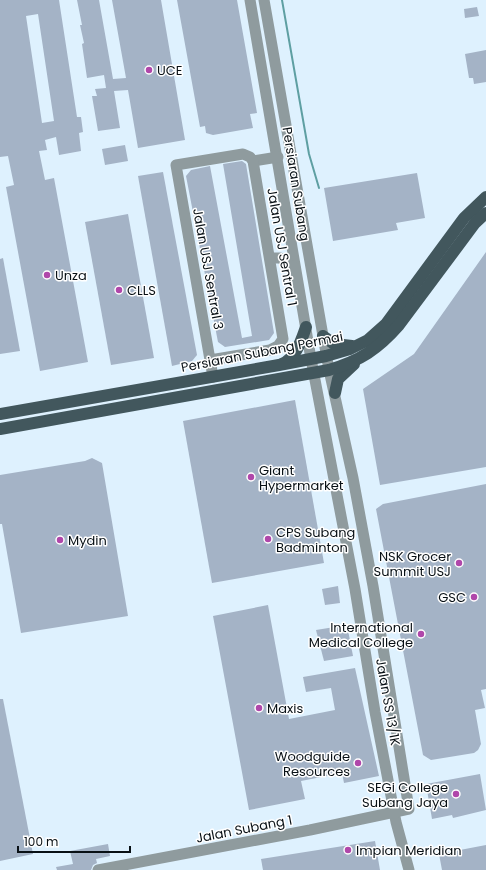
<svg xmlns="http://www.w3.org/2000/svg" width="486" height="870" viewBox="0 0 486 870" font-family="Poppins,sans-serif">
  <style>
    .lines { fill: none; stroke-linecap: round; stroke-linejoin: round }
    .stream { stroke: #5e9fa2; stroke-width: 2 }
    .building { fill: #a4b3c6; fill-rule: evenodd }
    .minor { stroke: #8f9b9e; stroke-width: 11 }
    .major { stroke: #42575d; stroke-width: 12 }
    .poi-dot { fill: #b047aa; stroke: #fff; stroke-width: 1.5 }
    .labels { text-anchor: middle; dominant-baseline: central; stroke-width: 3; stroke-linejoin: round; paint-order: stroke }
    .poi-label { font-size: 13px; fill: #081015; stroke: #fff; text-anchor: start }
    .street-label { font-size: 13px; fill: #081015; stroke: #fff }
  </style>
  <rect width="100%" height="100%" fill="#def1fe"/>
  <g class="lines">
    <path class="stream" d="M282,0l27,154 10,34"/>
  </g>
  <g class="building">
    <path d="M0,0h59l18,117h4l2,15 -4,1 2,18 -22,4 -3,-18 -11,3 2,10 -8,1 6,29 9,-2 34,184 -48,9 -34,-184 8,-2 -6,-29 -8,1zM38,14l16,107 -12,2 -16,-107z"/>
    <path d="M77,0h22l14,79 13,-1 -14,-78h49l24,140 -47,8 -10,-58 -14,1 6,37 -22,3 -6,-35h5l-2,-7 11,-1 -2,-13 -17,3 -5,-34 2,-1 -4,-18h2z"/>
    <path d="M177,0h60l20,113 -7,1 3,14 -40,7 -7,-2 -1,-7 -5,1z"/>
    <path d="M477,7l2,9 -14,2 -1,-9z"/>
    <path d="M486,50v32l-12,2 -1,-6h-4l-4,-24z"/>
    <path d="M125,145l3,16 -23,4 -3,-16z"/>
    <path d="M242,161l4,3 28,169 -5,7 -44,7 -7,-5 -32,-166 5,-6 19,-4 32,172 10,-2 -29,-172z"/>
    <path d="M163,172l34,183 -5,6 -20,5 -34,-190z"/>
    <path d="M417,173l8,45 -29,5 2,7 -65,11 -9,-53z"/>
    <path d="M128,214l26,144 -43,7 -26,-143z"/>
    <path d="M486,252v215l-106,18 -17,-96 51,-35z"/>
    <path d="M3,258l17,93 -20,3v-95z"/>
    <path d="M295,400l29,163 -112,20 -29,-162z"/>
    <path d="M92,458l10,5 26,153 -107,17 -19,-109h-2v-49l85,-14z"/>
    <path d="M486,484v205l-5,1 4,18 -10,2 6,34 -3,6 -4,3 -43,7 -8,-5 -47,-246 7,-5z"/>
    <path d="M338,586l2,17 -15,2 -3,-16z"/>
    <path d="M268,605l21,114 46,-9 -4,-22 -25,4 -3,-15 52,-9 24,108 -35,7 -2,-10 -41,8 4,18 -56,11 -36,-194z"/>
    <path d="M347,625l6,31 -29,5 -8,-31z"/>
    <path d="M0,699h3l30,155 -33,7z"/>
    <path d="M480,774l6,36 -33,8 -1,-3 -20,4 -6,-35z"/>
    <path d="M375,841l5,29h-117l-2,-11z"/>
    <path d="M108,844l2,12 -14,3 1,4 -4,2 -2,5h-34l-1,-3 17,-3 -3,-13z"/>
    <path d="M486,845v25h-44l-3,-16z"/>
  </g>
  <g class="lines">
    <g class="minor">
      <path d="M250,0l61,359 44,230 20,123 21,110 13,48"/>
      <path d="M253,161l25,-4"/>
      <path d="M270,258h10l15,10"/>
      <path d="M210,360l60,-10 8,-4 5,-7 -30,-178 -3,-4 -7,-3 -67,11 37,212"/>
      <path d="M98,870l212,-40 99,-21 -36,-223 -20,-108 -24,-108 -65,-370"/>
    </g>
    <g class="major">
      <path d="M323,336l11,8 18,2"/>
      <path d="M282,364c14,-6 19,-23 24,-37"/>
      <path d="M335,393l3,-14 16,-15"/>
      <path d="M0,414l279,-49 47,-9 24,-7 18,-9 18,-16 78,-106 22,-21"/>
      <path d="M0,429l329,-59c31,-9 49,-21 70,-45l76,-102 11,-10"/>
    </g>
  </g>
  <g class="poi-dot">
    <circle cx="149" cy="70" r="4"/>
    <circle cx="47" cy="275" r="4"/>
    <circle cx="119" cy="290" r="4"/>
    <circle cx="251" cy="477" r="4"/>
    <circle cx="268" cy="539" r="4"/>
    <circle cx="60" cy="540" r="4"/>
    <circle cx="459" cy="563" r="4"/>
    <circle cx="474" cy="597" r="4"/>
    <circle cx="421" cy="634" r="4"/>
    <circle cx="259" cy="708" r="4"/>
    <circle cx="358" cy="763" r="4"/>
    <circle cx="456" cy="794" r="4"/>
    <circle cx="348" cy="850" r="4"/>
  </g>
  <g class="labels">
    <g class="poi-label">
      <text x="157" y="70">UCE</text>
      <text x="55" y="275">Unza</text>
      <text x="127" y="290">CLLS</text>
      <text x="259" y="470">Giant<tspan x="259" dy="15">Hypermarket</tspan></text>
      <text x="276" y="532">CPS Subang<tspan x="276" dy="15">Badminton</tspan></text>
      <text x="68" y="540">Mydin</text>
      <text x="451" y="556" text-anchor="end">NSK Grocer<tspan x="451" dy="15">Summit USJ</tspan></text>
      <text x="466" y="597" text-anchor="end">GSC</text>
      <text x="413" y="627" text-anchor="end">International<tspan x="413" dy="15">Medical College</tspan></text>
      <text x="267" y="708">Maxis</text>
      <text x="350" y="756" text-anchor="end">Woodguide<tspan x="350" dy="15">Resources</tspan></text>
      <text x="448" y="787" text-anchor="end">SEGi College<tspan x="448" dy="15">Subang Jaya</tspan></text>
      <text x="356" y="850">Impian Meridian</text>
    </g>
    <g class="street-label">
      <text transform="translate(296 184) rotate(81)">Persiaran Subang</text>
      <text transform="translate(282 247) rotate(80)">Jalan USJ Sentral 1</text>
      <text transform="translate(208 269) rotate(80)">Jalan USJ Sentral 3</text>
      <text transform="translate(262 352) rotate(-11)">Persiaran Subang Permai</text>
      <text transform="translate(388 702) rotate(80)">Jalan SS 13/1K</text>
      <text transform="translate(244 829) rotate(-11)">Jalan Subang 1</text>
    </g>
  </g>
  <path d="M18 846v6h112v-6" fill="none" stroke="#081015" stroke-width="2"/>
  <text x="24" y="846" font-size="12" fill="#081015" stroke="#ffffff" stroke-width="3" paint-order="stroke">100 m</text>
</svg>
